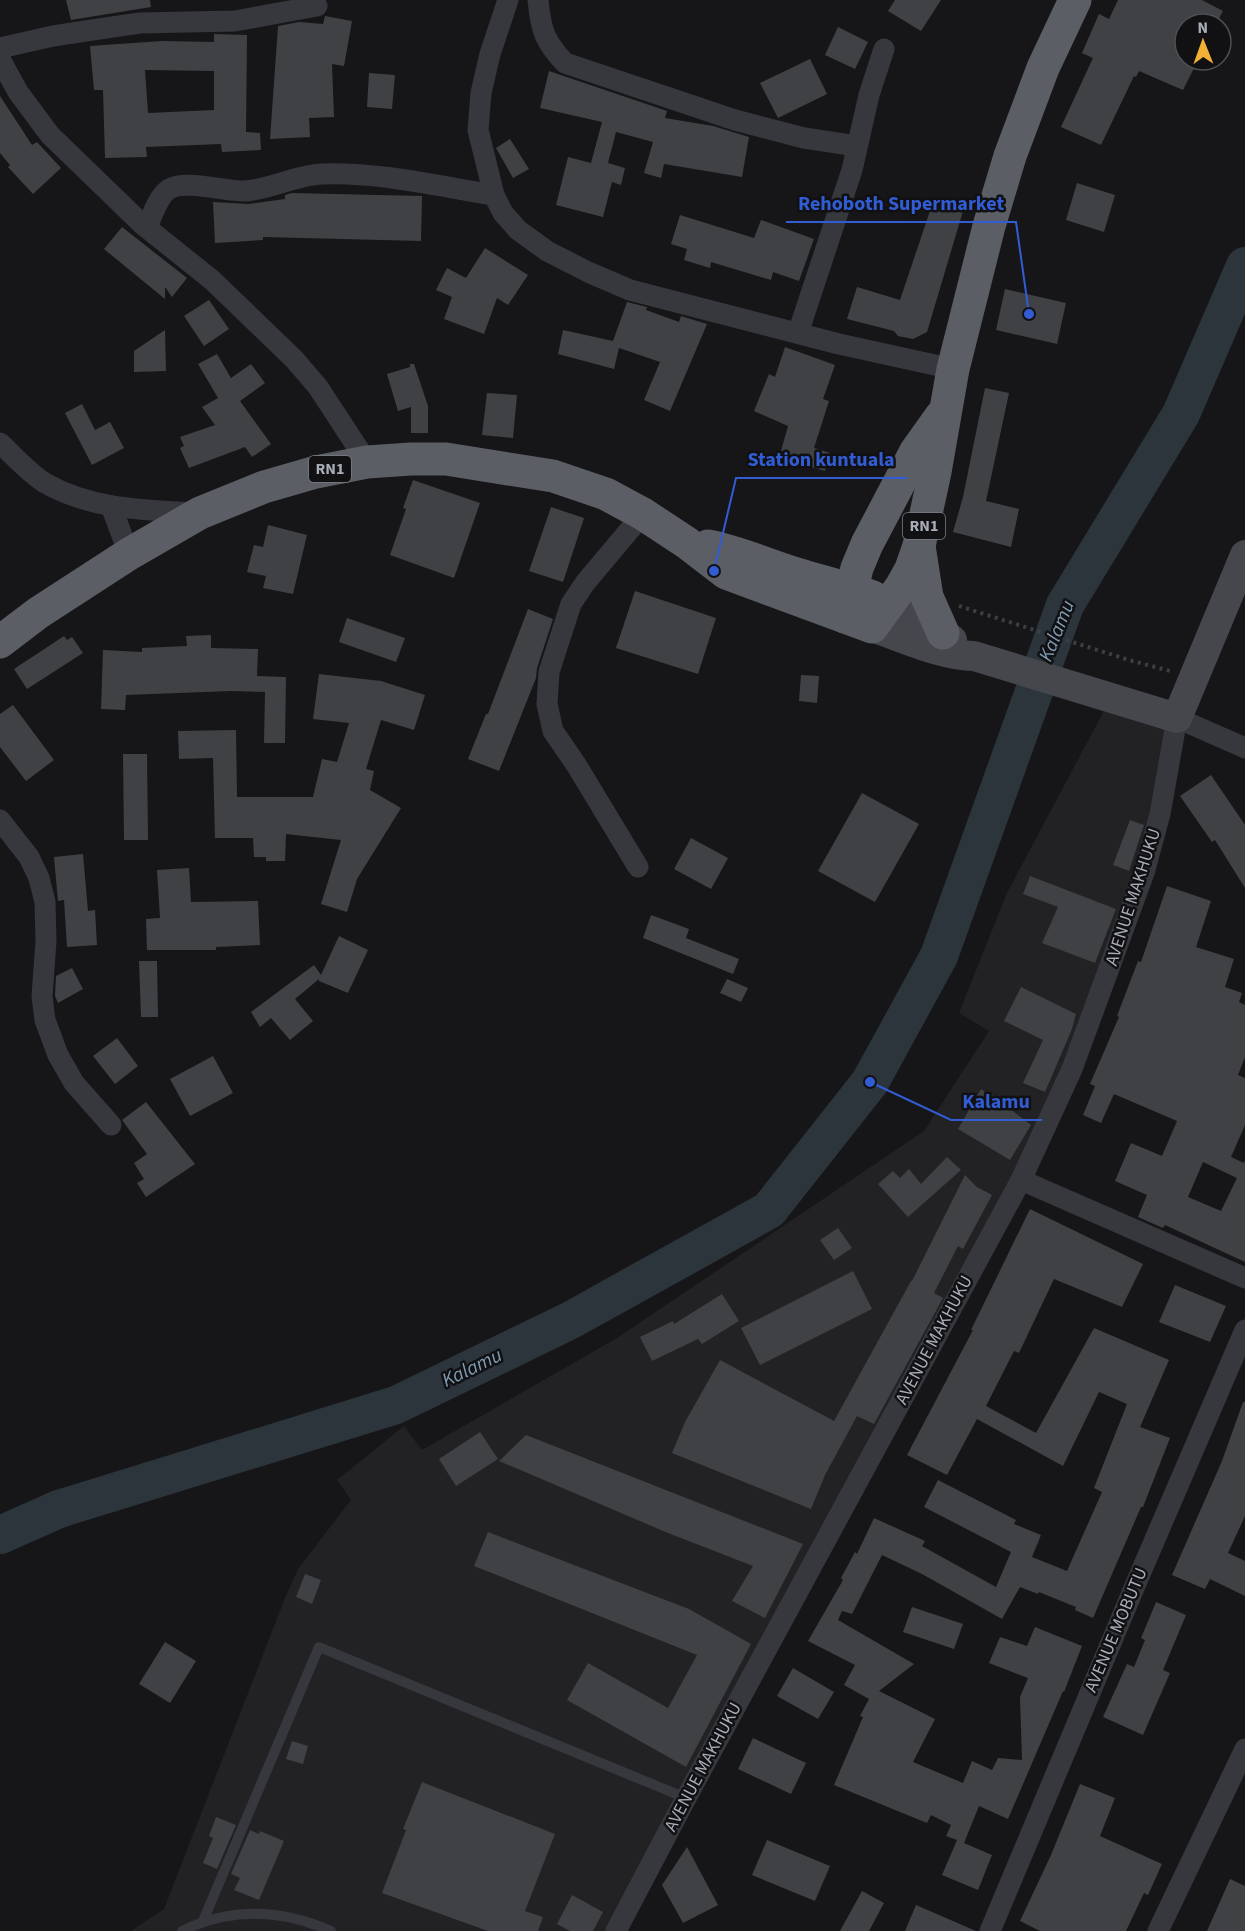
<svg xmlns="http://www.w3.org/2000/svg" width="1245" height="1931" viewBox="0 0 1245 1931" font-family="'Source Sans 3',sans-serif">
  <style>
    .built { fill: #222225 }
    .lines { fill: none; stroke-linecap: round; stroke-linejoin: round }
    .river { stroke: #2c353c; stroke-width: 38 }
    .building { fill: #404145; fill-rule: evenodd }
    .path { stroke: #3d3f44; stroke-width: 4; stroke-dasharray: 3 4.5; stroke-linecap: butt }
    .service { stroke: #37383d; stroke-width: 10 }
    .minor { stroke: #37383d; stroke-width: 21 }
    .secondary { stroke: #45474d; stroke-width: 30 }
    .trunk { stroke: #5b5e65; stroke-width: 33 }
    .labels { text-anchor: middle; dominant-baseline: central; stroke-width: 5; stroke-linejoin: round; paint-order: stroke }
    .shield { fill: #111113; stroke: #7b7e86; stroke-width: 1.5 }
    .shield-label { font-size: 16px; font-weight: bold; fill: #a8adb8 }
    .street-label { font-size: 18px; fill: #a8adb8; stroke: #111113 }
    .water-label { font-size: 20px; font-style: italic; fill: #7f9bb3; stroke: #111113 }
    .leader { fill: none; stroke: #325cd3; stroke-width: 2 }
    .callout-dot { fill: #325cd3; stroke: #111113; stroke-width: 2 }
    .callout-label { font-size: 20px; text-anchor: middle; font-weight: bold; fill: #325cd3; stroke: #111113; stroke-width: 5; stroke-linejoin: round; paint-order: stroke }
  </style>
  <rect width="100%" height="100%" fill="#161618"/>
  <path class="built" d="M1107,705l73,22 -99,311 -70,152 -396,741h-484l33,-22 121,-311 13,-29 53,-69 -14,-20 67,-54 18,24 195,-112 307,-207 65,-100 -30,-18 48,-120z"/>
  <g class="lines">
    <path class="river" d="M0,1535l59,-26 337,-104 175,-85 198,-110 101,-128 69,-126 126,-351 116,-191 64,-148"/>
  </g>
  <g class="building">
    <path d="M66,0h84l1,7 -80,13z"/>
    <path d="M895,0h46l-20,31 -33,-20z"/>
    <path d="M1118,0h84l21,11 -7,13h-31v36h13l-15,30 -44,-19 -3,6 -2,-1 -33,69 -40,-18 32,-69 -11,-5 17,-39 10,5z"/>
    <path d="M325,16l27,5 -8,45 -12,-2 2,53 -25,1 1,19 -40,2 8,-113 21,-4 24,2z"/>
    <path d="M838,27l30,15 -13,27 -30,-14z"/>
    <path d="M214,34l33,1 -1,97 14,1 1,17 -39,2 -1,-8 -75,3 1,10 -42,1 -2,-68h-9l-4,-44 72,-5 52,1zM145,70l69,1v39l-66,3z"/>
    <path d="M810,59l17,35 -49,24 -18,-35z"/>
    <path d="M549,71l118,40 -2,7 48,8 36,11 -7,40 -78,-13 -3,14 -17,-5 9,-31 -37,-10 -8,31 17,5 -4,17 -9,-3 -9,35 -47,-12 12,-48 23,6 11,-41 -62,-14z"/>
    <path d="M369,73l26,2 -3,34 -25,-2z"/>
    <path d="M0,96l32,49 5,-3 24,26 -28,26 -25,-27 2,-2 -10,-12z"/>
    <path d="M510,139l19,30 -16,9 -17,-30z"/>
    <path d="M1077,183l38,12 -11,37 -38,-12z"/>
    <path d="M292,193l130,3 -1,45 -158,-4v3l-48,3 -2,-41 35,2 37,-5v-4z"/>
    <path d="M933,202l30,9 -36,121 -14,7 -15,-3 -4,-5 -47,-12 10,-32 43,13z"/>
    <path d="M680,215l74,23 7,-18 53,19 -15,42 -26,-9 -2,8 -60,-18 -1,6 -26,-8 3,-11 -16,-5z"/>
    <path d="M122,227l65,51 -15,19 -7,-10v12l-61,-50z"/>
    <path d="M485,248l43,27 -20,30 -11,-7 -13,36 -40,-15 8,-22 -16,-7 11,-22 19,10z"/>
    <path d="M1005,289l61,14 -9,41 -61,-14z"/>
    <path d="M209,300l20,29 -25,17 -20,-30z"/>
    <path d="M627,302l20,5 -1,3 33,12 2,-6 26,8 -37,87 -26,-11 16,-38 -41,-14 -5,21 -56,-15 5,-24 50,11z"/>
    <path d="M165,330l1,41 -32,1v-21z"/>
    <path d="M785,347l50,18 -12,34 6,2 -15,47 16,5 -5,18 -46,-13 9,-32 -34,-15 15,-37 6,3z"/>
    <path d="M217,354l14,24 20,-14 14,19 -25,18 31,43 -19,13 -7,-10 -56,21 -9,-20 4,-2 -4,-9 35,-12 -13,-18 16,-9 -20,-34z"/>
    <path d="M410,364h4l14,42v27h-17v-26l-13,4 -11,-37 23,-7z"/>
    <path d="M985,388l24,5 -23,108 33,8 -8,38 -58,-15 10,-35z"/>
    <path d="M487,393l30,2 -4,43 -31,-3z"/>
    <path d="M82,404l13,26 15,-8 14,26 -32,17 -27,-52z"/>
    <path d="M413,480l67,23 -26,75 -64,-23 16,-46 -3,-1z"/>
    <path d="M551,507l33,11 -21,64 -34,-11z"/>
    <path d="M268,525l39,10 -14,59 -30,-6 3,-12 -19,-4 7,-27 9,2z"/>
    <path d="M635,591l81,27 -18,56 -82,-26z"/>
    <path d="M528,609l25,10 -16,49 -1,10 -37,93 -31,-12 18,-45h2z"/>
    <path d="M347,618l58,20 -9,24 -57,-20z"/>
    <path d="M211,635v13l47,1 -1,27 29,1 -1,66h-21l1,-51 -34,-1 -105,4 -1,15 -24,-1 2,-59 39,2v-4l45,-2 -1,-10z"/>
    <path d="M64,636l3,4 5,-3 11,16 -56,36 -13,-20z"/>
    <path d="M319,674l62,7 44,14 -11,35 -33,-10 -15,49 8,2 -4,19 31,18 -44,71 -10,33 -26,-8 20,-64 -55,-6 -1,27h-19v-4h-12l-1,-19h-38l-2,-80 -34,1 -1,-28 58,-1 1,67h76l9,-38 15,3 12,-39 -36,-4z"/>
    <path d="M801,675l18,1 -2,27 -18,-2z"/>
    <path d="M13,705l41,55 -28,21 -26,-34v-33z"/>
    <path d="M123,754h24l1,86h-24z"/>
    <path d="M1211,775l34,50v63l-30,-48 -3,2 -32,-46z"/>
    <path d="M862,793l57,31 -44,78 -57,-31z"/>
    <path d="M1130,820l14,5 -15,46 -16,-6z"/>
    <path d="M691,838l37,20 -17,31 -37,-20z"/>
    <path d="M83,854l5,57 7,-1 2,35 -30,2 -3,-47 -6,1 -4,-44z"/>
    <path d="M189,868l2,34 67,-1 2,44 -44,2v3h-69l-1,-31 14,-1 -3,-48z"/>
    <path d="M1030,876l86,33 -21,54 -53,-20 16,-36 -35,-13z"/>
    <path d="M1167,886l44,15 -15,46 38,12 -9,28 17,6 -3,9 6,3v52l-7,18 7,3v47l-14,32 13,6 1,-3v102l-80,-37 -2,3 -25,-11 9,-22 -32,-14 16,-38 31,13 15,-35 -63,-27 -13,29 -18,-8 12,-29 -5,-2 29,-67 -2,-1 21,-55 3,1zM1203,1162l34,16 -16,33 -33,-14z"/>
    <path d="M651,915l38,14 -3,9 53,21 -6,15 -90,-36z"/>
    <path d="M339,936l29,14 -20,43 -29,-12v-2l-24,20 18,22 -23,19 -19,-22 -11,9 -9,-15 63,-47 7,10z"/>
    <path d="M139,961h18l1,56h-17z"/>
    <path d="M72,968l11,21 -25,14 -3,-7 1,-20z"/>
    <path d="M727,979l21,9 -7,14 -21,-9z"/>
    <path d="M1021,987l55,27 -4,15 -27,63 -22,-9 20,-43 -39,-19z"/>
    <path d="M117,1038l21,28 -23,18 -22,-28z"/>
    <path d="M213,1056l20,37 -43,23 -20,-37z"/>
    <path d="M981,1089l7,5 1,-1 42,32 -21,35 -52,-31z"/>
    <path d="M146,1102l49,62 -49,33 -9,-14 7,-4 -10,-16 13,-9 -25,-34z"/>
    <path d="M947,1157l14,13 -53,47 -30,-33 15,-13 7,7 9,-9 12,15z"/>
    <path d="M965,1175l12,12 15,8 -29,54 -5,-3 -24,47 9,5 -69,126 -17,-8 -32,59 -14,34 -139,-56 13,-31 35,-62 114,61 77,-140h1z"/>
    <path d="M1030,1209l113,55 -21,43 -68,-28 -35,74 -5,-2 -28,55 50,27 58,-105 75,32 -29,67 30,11 -27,69h-2l-48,111 -18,-8 1,-3 -37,-15 -1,2 -18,-7 -18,32 -80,-45 -40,-19 -30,59 -10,-3 -4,9 76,44 -35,27 56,28 -22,43 50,21 9,-22 20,9 6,-12 24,2 -2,-63 8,-19 -39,-15 11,-26 27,9 8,-19 47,19 -18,46 -1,-1 -55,128 -29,-13 -15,37 28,12 -14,35 -36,-15 15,-35 -11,-4 5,-11 -20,-10 -4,8 -93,-38 29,-68 -3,-1 9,-17 -25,-14 11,-20 -47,-24 35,-61 -2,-2 14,-26 2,2 17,-36 51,23 -3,5 74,41 15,-35 -87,-45 14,-27 78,40 -2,4 27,11 -9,22 35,14 35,-79 -8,-4 33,-84 -28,-12 -36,74 -86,-47 -30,56 -40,-20 66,-125h-2z"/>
    <path d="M838,1228l14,20 -18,12 -14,-20z"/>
    <path d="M853,1271l19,38 -112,56 -19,-37z"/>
    <path d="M1175,1285l51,21 -16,36 -51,-20z"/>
    <path d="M722,1294l17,27 -37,23 -4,-5 -46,22 -12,-24 33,-16 1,3z"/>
    <path d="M1243,1402h2v114l-17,37 17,8v35l-35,-17 -5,10 -33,-14 50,-114z"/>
    <path d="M480,1432l18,27 -42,27 -17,-27z"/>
    <path d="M526,1435l277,109 -38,74 -33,-17 21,-35 -85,-33 -169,-72z"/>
    <path d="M488,1532l201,77 62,35 -65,123 -119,-67 21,-37 80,45 29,-53 -223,-89z"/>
    <path d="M305,1574l16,6 -9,24 -16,-7z"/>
    <path d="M1156,1602l30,13 -23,55 7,3 -27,62 -40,-18 24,-53 7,3 11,-27 -4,-2z"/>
    <path d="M912,1607l51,17 -9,25 -51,-17z"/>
    <path d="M165,1642l31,19 -26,42 -31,-19z"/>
    <path d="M793,1668l41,24 -16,27 -41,-23z"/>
    <path d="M753,1738l53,25 -15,31 -53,-25z"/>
    <path d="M292,1741l16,5 -5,18 -17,-5z"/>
    <path d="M422,1782l133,52 -30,77 18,6 -5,14h-50l-106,-38 24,-63 -3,-1z"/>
    <path d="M1080,1784l35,14 -15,38 62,28 -14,31 -4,-2 -18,38h-86l-20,-10 31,-66z"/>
    <path d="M216,1817l20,8 -19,44 -14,-6 10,-25 -4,-2z"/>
    <path d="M250,1830l9,4 1,-3 24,10 -25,59 -25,-10 6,-12 -9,-4z"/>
    <path d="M767,1840l63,26 -15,35 -63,-26z"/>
    <path d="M687,1847l31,58 -35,18 -21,-38z"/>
    <path d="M1230,1879l15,7v45h-38z"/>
    <path d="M862,1891l22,12 -15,28h-29z"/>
    <path d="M572,1895l31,17 -10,19h-23l-13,-7z"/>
    <path d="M916,1905l60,26h-71z"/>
  </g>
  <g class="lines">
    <path class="path" d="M959,606l170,54 41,11"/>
    <g class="service">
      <path d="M203,1921l116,-274 367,151"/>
      <path d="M182,1931c49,-24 99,-22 149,0"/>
    </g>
    <g class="minor">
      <path d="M508,0l-18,54 -9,39 -3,37 16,65 9,18 15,17 29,21 41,21 42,18 209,54 114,25"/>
      <path d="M538,0c3,30 6,41 27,63l170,57 69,18 53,8"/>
      <path d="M0,48l53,-12 46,-7 41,-6 95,-2 82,-15"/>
      <path d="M0,59l18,33 32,43 92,89 70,56 82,79 24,28 49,75"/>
      <path d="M147,228c5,-12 11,-32 22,-39 17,-10 57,3 77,2 26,-2 50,-16 76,-17 58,-2 115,12 172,21"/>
      <path d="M798,333l54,-163 17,-75 15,-46"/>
      <path d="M0,443c14,13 29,30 45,40 47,27 102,27 154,30"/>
      <path d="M111,506l18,48"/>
      <path d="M0,820l29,37 10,21 6,24 1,39 -4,55 3,24 13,35 16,28 37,42"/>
      <path d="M638,867l-61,-101 -24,-35 -6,-27 2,-32 22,-68 14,-21 58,-69"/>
      <path d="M1021,1180l224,98"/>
      <path d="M616,1931l70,-133 335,-618 51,-111 72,-196 16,-59 17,-96 68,30"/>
      <path d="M990,1931l144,-343 111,-258"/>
      <path d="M1158,1931l87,-182"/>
    </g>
    <g class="secondary">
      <path d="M889,603l45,25 18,12"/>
      <path d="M872,627c30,10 70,29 102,29l203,62 68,-163"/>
    </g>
    <g class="trunk">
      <path d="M708,546c31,6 59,19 89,28 26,8 51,14 76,23"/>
      <path d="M919,546l8,51 16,36"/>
      <path d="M845,617l12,-49 10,-24 49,-93 25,-35"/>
      <path d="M0,642l38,-29 91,-59 71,-41 64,-26 52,-15 51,-10 44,-3h35l107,17 53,18 37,20 44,29 39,30 146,54 29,-40 10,-18 8,-23 16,-74 18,-103 36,-143 21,-70 33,-88 32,-68"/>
    </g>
  </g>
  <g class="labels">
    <g class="shield">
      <rect x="309" y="456" width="42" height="26" rx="4.5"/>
      <rect x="903" y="513" width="42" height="26" rx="4.5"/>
    </g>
    <g class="shield-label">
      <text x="330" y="469">RN1</text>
      <text x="924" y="526">RN1</text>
    </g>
    <g class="street-label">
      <text transform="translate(1133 897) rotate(-72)">AVENUE MAKHUKU</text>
      <text transform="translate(934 1340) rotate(-62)">AVENUE MAKHUKU</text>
      <text transform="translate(1116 1630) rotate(-67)">AVENUE MOBUTU</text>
      <text transform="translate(703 1767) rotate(-62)">AVENUE MAKHUKU</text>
    </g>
    <g class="water-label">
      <text transform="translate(1057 631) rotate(-68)">Kalamu</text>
      <text transform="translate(472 1368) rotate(-26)">Kalamu</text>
    </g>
  </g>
  <path class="leader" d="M1029 314L1016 222H786M714 571L736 478H907M870 1082L951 1120H1042"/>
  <g class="callout-dot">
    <circle cx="1029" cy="314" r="6"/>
    <circle cx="714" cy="571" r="6"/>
    <circle cx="870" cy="1082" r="6"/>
  </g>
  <g class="callout-label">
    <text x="901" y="210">Rehoboth Supermarket</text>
    <text x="821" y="466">Station kuntuala</text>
    <text x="996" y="1108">Kalamu</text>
  </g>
  <g transform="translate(1203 42) rotate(359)"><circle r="28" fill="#111113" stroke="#4d4f55" stroke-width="1.5"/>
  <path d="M0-4.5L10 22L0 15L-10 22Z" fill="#f2b134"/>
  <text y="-9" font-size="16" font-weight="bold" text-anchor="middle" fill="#a8adb8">N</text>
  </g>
</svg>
